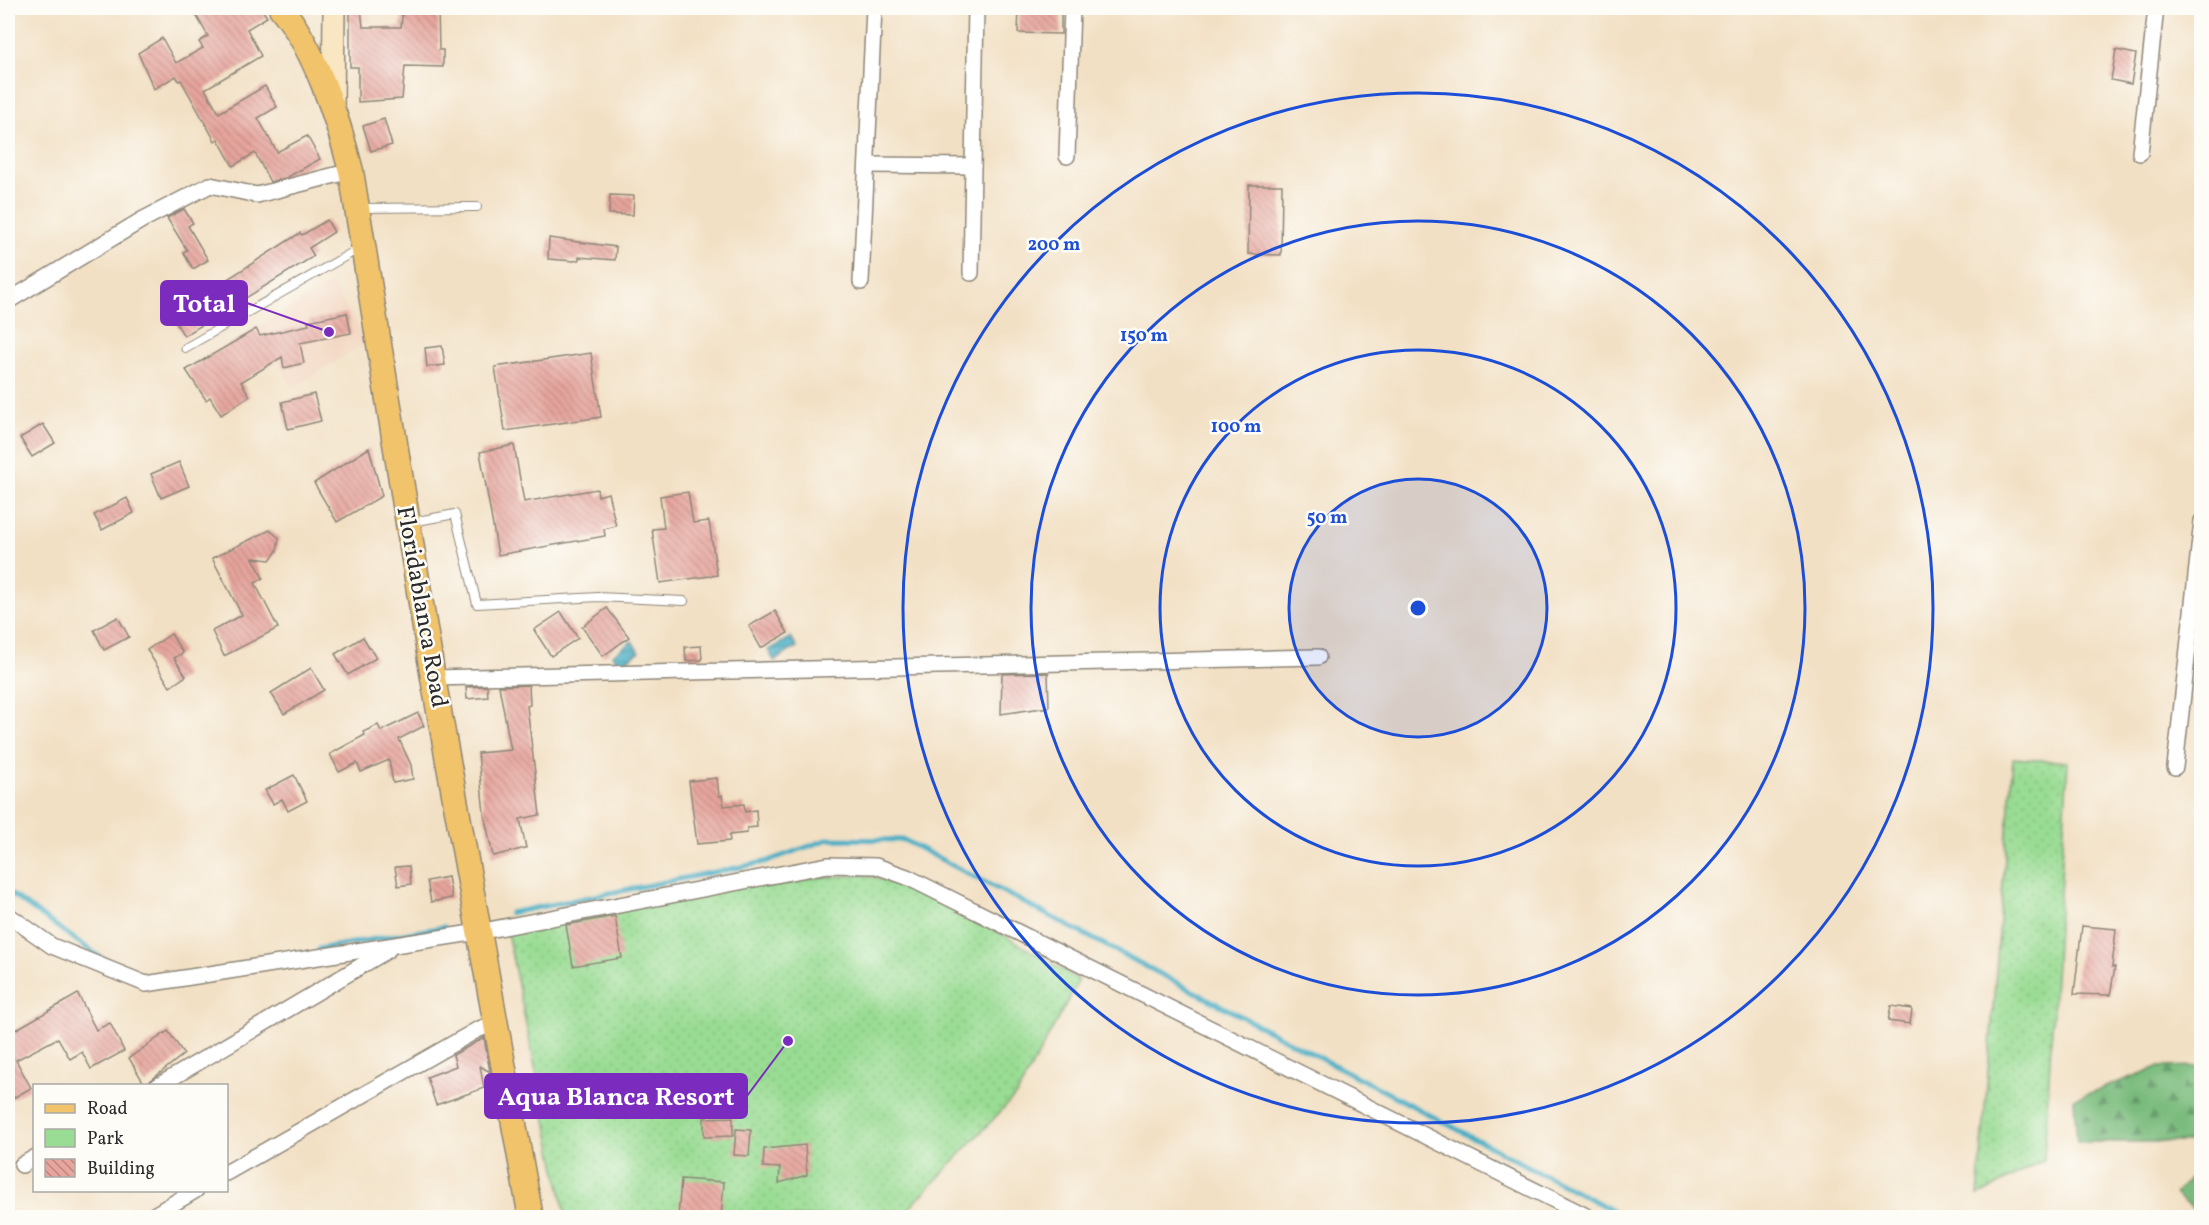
<svg xmlns="http://www.w3.org/2000/svg" width="2209" height="1225" viewBox="0 0 2209 1225" font-family="Vollkorn,serif">
  <style>
    .built { fill: #f2d4be }
    .green { fill: url(#green-dots); stroke: #62845f; stroke-width: 1.5 }
    .forest { fill: url(#forest-firs); stroke: #527454; stroke-width: 1.5 }
    .water { fill: url(#water-rules); stroke: #386c78; stroke-width: 1.5 }
    .lines { fill: none; stroke-linecap: round; stroke-linejoin: round }
    .stream { stroke: #44adc4; stroke-width: 5 }
    .building { fill: url(#building-back-hatch) }
    .lane-casing { stroke: #8e8678; stroke-width: 10 }
    .street-casing { stroke: #8e8678; stroke-width: 18 }
    .secondary-casing { stroke: #8e8678; stroke-width: 24 }
    .primary-casing { stroke: #8e8678; stroke-width: 27 }
    .lane { stroke: #fff; stroke-width: 8 }
    .street { stroke: #fff; stroke-width: 15 }
    .secondary { stroke: #f9e7c3; stroke-width: 21 }
    .primary { stroke: #f1c36a; stroke-width: 24 }
    .ring { fill: none; stroke: #1d4ed8; stroke-width: 3 }
    .labels { text-anchor: middle; dominant-baseline: central; stroke-width: 5; stroke-linejoin: round; paint-order: stroke }
    .street-label { font-size: 24px; fill: #2b2b2b; stroke: #fdfcf7 }
    .centre { fill: #1d4ed8; stroke: #fdfcf7; stroke-width: 3 }
    .ring-label { font-size: 18px; text-anchor: middle; font-weight: bold; fill: #1d4ed8; stroke: #fdfcf7; stroke-width: 5; stroke-linejoin: round; paint-order: stroke }
    .leader { fill: none; stroke: #7b2cbf; stroke-width: 2 }
    .callout-dot { fill: #7b2cbf; stroke: #fdfcf7; stroke-width: 2 }
    .callout { fill: #7b2cbf; stroke: #7b2cbf; stroke-width: 2 }
    .callout-label { font-size: 26px; text-anchor: middle; font-weight: bold; fill: #fff }
  </style>
  <defs>
    <pattern id="green-dots" width="8" height="8" patternUnits="userSpaceOnUse" patternTransform="scale(1.5)"><rect width="8" height="8" fill="#99dc93"/><path d="M2 2h.1M6 6h.1" fill="none" stroke="#84bd7f" stroke-width="1.8" stroke-linecap="round"/></pattern>
    <pattern id="forest-firs" width="22" height="20" patternUnits="userSpaceOnUse" patternTransform="scale(1.5)"><rect width="22" height="20" fill="#7abc7d"/><path d="M5 1l3.5 6h-7zM16 11l3.5 6h-7z" fill="#649967"/></pattern>
    <pattern id="water-rules" width="6" height="5" patternUnits="userSpaceOnUse" patternTransform="scale(1.5)"><rect width="6" height="5" fill="#44adc4"/><path d="M0 2.5h6" fill="none" stroke="#398d9f"/></pattern>
    <pattern id="building-back-hatch" width="6" height="6" patternUnits="userSpaceOnUse" patternTransform="scale(1.5)"><rect width="6" height="6" fill="#e7a59d"/><path d="M-1 5l2 2M0 0l6 6M5-1l2 2" fill="none" stroke="#bb8780"/></pattern>
  </defs>
  <rect width="100%" height="100%" fill="#fdfcf7"/>
  <filter id="ink" filterUnits="userSpaceOnUse"><feTurbulence type="fractalNoise" baseFrequency=".0167" numOctaves="2"/><feDisplacementMap in="SourceGraphic" scale="12" xChannelSelector="R" yChannelSelector="G"/><feConvolveMatrix kernelMatrix="1 2 1 2 8 2 1 2 1" color-interpolation-filters="sRGB"/></filter>
  <filter id="wash" filterUnits="userSpaceOnUse"><feTurbulence type="fractalNoise" baseFrequency=".008" numOctaves="4" result="noise"/><feDisplacementMap in="SourceGraphic" scale="24" xChannelSelector="R" yChannelSelector="G"/><feGaussianBlur stdDeviation="1.35" result="paint"/><feColorMatrix in="noise" values="0 0 0 0 0 0 0 0 0 0 0 0 0 0 0 0 0 1.4 0 .05"/><feComposite in="paint" operator="in"/></filter>
  <g filter="url(#wash)">
    <rect width="100%" height="100%" fill="#f2e0c4"/>
    <g class="built">
      <path d="M338,8h33l1,14 -32,3z"/>
      <path d="M331,283l36,59 -74,46 -36,-60z"/>
    </g>
    <g class="green">
      <path d="M2013,758l55,4 -24,398 -66,36z"/>
      <path d="M864,875c79,18 146,64 215,105l-62,114 -116,123h-335l-59,-285 263,-52z"/>
    </g>
    <g class="forest">
      <path d="M2201,1066v76h-124l-3,-43 84,-32z"/>
      <path d="M2201,1166v50l-26,-22z"/>
    </g>
    <g class="water">
      <path d="M791,637l6,10 -23,14 -6,-11z"/>
      <path d="M632,641l7,11 -20,13 -7,-10z"/>
    </g>
    <g class="lines">
      <g class="stream">
        <path d="M8,892l99,70"/>
        <path d="M510,913l255,-51 64,-23 75,1 723,378"/>
        <path d="M319,949l125,-22"/>
      </g>
    </g>
    <g id="blocks">
      <g class="building">
        <path d="M192,8h69l6,9 -20,12 14,27 -56,33 14,24 46,-27 12,21 -19,11 19,34 30,-16 13,23 -34,19 -16,4 -15,-29 -22,13 -15,-27 -3,2 -34,-61 -2,1 -3,-5 -22,13 -16,-36 24,-15 14,25 27,-15 -4,-6 9,-6z"/>
        <path d="M350,8h11l2,19h38l2,-19h35l1,42h4v17l-38,-1 -3,33 -44,3v-35h-8z"/>
        <path d="M1019,8h42v26l-43,-1z"/>
        <path d="M2116,50l20,4 -5,30 -20,-4z"/>
        <path d="M384,119l8,26 -21,6 -8,-25z"/>
        <path d="M1249,185h33l-1,70 -33,-1z"/>
        <path d="M610,195l24,1 -1,19 -24,-1z"/>
        <path d="M184,209l9,14 -5,3 20,34 -15,9 -10,-17 4,-2 -20,-32z"/>
        <path d="M327,220l7,12 -25,16 5,8 -130,80 -13,-21 129,-82 2,2z"/>
        <path d="M549,238l67,9 -1,13 -36,-3v3l-5,1 -26,-2z"/>
        <path d="M347,313l4,20 -51,10 4,20 -20,5 -2,-11 -41,25 9,14 -29,19 -11,-18 -4,3 -20,-30 70,-41 4,7 49,-11 -1,-4z"/>
        <path d="M442,346l3,19 -18,2 -2,-19z"/>
        <path d="M591,353l10,64 -96,14 -10,-64z"/>
        <path d="M314,394l7,27 -33,8 -6,-27z"/>
        <path d="M43,424l12,19 -23,14 -12,-19z"/>
        <path d="M514,445l10,57 73,-13 1,7 10,-3 8,33 -12,3 1,7 -107,19 -18,-103z"/>
        <path d="M369,448l13,48 -45,26 -23,-39z"/>
        <path d="M179,462l10,24 -28,12 -10,-24z"/>
        <path d="M688,492l5,31 16,-2 8,54 -57,8 -8,-54 12,-1 -4,-32z"/>
        <path d="M127,498l7,15 -32,17 -8,-15z"/>
        <path d="M270,530l9,8 -2,13 -7,9 -17,-2 10,20 -8,5 23,45 -54,28 -12,-25 30,-16 -30,-57z"/>
        <path d="M607,608l22,29 -26,19 -21,-29z"/>
        <path d="M775,611l13,22 -27,15 -12,-22z"/>
        <path d="M561,612l17,26 -27,18 -17,-26z"/>
        <path d="M118,617l11,20 -25,13 -10,-20z"/>
        <path d="M171,634l12,19 -9,5 12,18 -16,11 -23,-37z"/>
        <path d="M363,637l13,21 -28,17 -13,-21z"/>
        <path d="M701,646l1,14 -16,1 -1,-14z"/>
        <path d="M311,668l13,22 -40,24 -13,-21z"/>
        <path d="M1048,673l1,34 -48,7 1,-40z"/>
        <path d="M529,685l1,20 -3,1 13,109 -20,4 6,29 -33,8 -9,-42 -6,-61 33,-3 -12,-64z"/>
        <path d="M487,686l1,11 -21,2 -1,-12z"/>
        <path d="M418,713l6,13 -25,13 12,26 2,14 -20,4 -4,-23 -28,12 -4,-9 -18,9 -9,-18 35,-19 -2,-3 15,-7 3,6z"/>
        <path d="M294,775l13,26 -19,10 -6,-12 -9,5 -8,-14z"/>
        <path d="M717,778l2,18 3,-1 2,11 20,-2 1,8 11,-2 1,17 -10,1v5l-18,2 1,6 -33,3 -8,-63z"/>
        <path d="M409,866l2,18 -13,2 -3,-19z"/>
        <path d="M448,877l4,21 -21,4 -4,-21z"/>
        <path d="M615,916l7,42 -49,8 -7,-41z"/>
        <path d="M2082,926l34,3 -4,38h3l-5,28 -36,-1z"/>
        <path d="M78,994l18,36 14,-7 14,28 -33,18 -9,-17 -12,7 -12,-21 -42,22 15,28 -23,13v-67z"/>
        <path d="M1891,1006l21,3 -2,15 -22,-3z"/>
        <path d="M168,1031l16,23 -39,31 -16,-27z"/>
        <path d="M484,1038l6,34 -10,-6 4,22 -48,17 -9,-28 29,-11 -3,-11z"/>
        <path d="M733,1117v19l-29,1v-19z"/>
        <path d="M736,1129l15,1 -2,26 -15,-1z"/>
        <path d="M805,1145l2,30 -28,8 1,-15 -17,-1 1,-18z"/>
        <path d="M681,1179l43,3 -3,36h-43z"/>
      </g>
    </g>
  </g>
  <g filter="url(#ink)">
    <use href="#blocks" fill-opacity="0" stroke="#8e8678" stroke-width="1.5"/>
    <g class="lines">
      <defs>
        <g id="lane">
          <path d="M361,208l116,-1"/>
          <path d="M185,348l175,-100"/>
          <path d="M412,522l43,-8 22,90 121,-7 86,4"/>
        </g>
        <g id="street">
          <path d="M2140,153l16,-145"/>
          <path d="M1067,156l5,-148"/>
          <path d="M867,165l106,1"/>
          <path d="M971,273l5,-265"/>
          <path d="M861,282l13,-274"/>
          <path d="M8,301l134,-81 68,-35 47,10 94,-24"/>
          <path d="M433,678l885,-21"/>
          <path d="M2175,767l27,-246"/>
          <path d="M8,915l44,31 94,38 332,-52 350,-67 48,1 31,11 683,341"/>
          <path d="M158,1086l230,-136"/>
          <path d="M22,1165l12,-7"/>
          <path d="M226,1173l251,-143 18,-7"/>
          <path d="M149,1218l47,-28"/>
        </g>
        <path id="secondary" d="M333,110l1,-102"/>
        <path id="primary" d="M281,8c34,41 57,111 70,163l82,507 98,540"/>
      </defs>
      <use href="#lane" class="lane-casing"/>
      <use href="#street" class="street-casing"/>
      <use href="#secondary" class="secondary-casing"/>
      <use href="#primary" class="primary-casing"/>
      <use href="#lane" class="lane"/>
      <use href="#street" class="street"/>
      <use href="#secondary" class="secondary"/>
      <use href="#primary" class="primary"/>
    </g>
  </g>
  <circle cx="1418" cy="608" r="129" fill="#1d4ed8" fill-opacity=".12"/>
  <g class="ring">
    <circle cx="1418" cy="608" r="129"/>
    <circle cx="1418" cy="608" r="258"/>
    <circle cx="1418" cy="608" r="387"/>
    <circle cx="1418" cy="608" r="515"/>
  </g>
  <g class="labels">
    <g class="street-label">
      <text transform="translate(421 607) rotate(80)">Floridablanca Road</text>
    </g>
  </g>
  <circle cx="1418" cy="608" r="9" class="centre"/>
  <g class="ring-label">
    <text x="1054" y="250">200 m</text>
    <text x="1144" y="341">150 m</text>
    <text x="1236" y="432">100 m</text>
    <text x="1327" y="523">50 m</text>
  </g>
  <path class="leader" d="M329 332L247 303M788 1041L747 1096"/>
  <g class="callout-dot">
    <circle cx="329" cy="332" r="6"/>
    <circle cx="788" cy="1041" r="6"/>
  </g>
  <g class="callout">
    <rect x="161" y="281" width="86" height="44" rx="6"/>
    <rect x="485" y="1074" width="262" height="44" rx="6"/>
  </g>
  <g class="callout-label">
    <text x="204" y="312">Total</text>
    <text x="616" y="1105">Aqua Blanca Resort</text>
  </g>
  <rect width="2209" height="1225" fill="none" stroke="#fdfcf7" stroke-width="30"/>
  <rect x="33" y="1084" width="195" height="108" fill="#fdfcf7" stroke="#a9a8a5" stroke-width="1.5"/>
  <rect x="45" y="1104" width="30" height="9" fill="#f1c36a" stroke="#a9a8a5" stroke-width="1.5"/>
  <text x="87" y="1114" font-size="18" fill="#2b2b2b">Road</text>
  <rect x="45" y="1129" width="30" height="18" fill="#99dc93" stroke="#a9a8a5" stroke-width="1.5"/>
  <text x="87" y="1144" font-size="18" fill="#2b2b2b">Park</text>
  <rect x="45" y="1159" width="30" height="18" fill="url(#building-back-hatch)" stroke="#a9a8a5" stroke-width="1.5"/>
  <text x="87" y="1174" font-size="18" fill="#2b2b2b">Building</text>
</svg>
